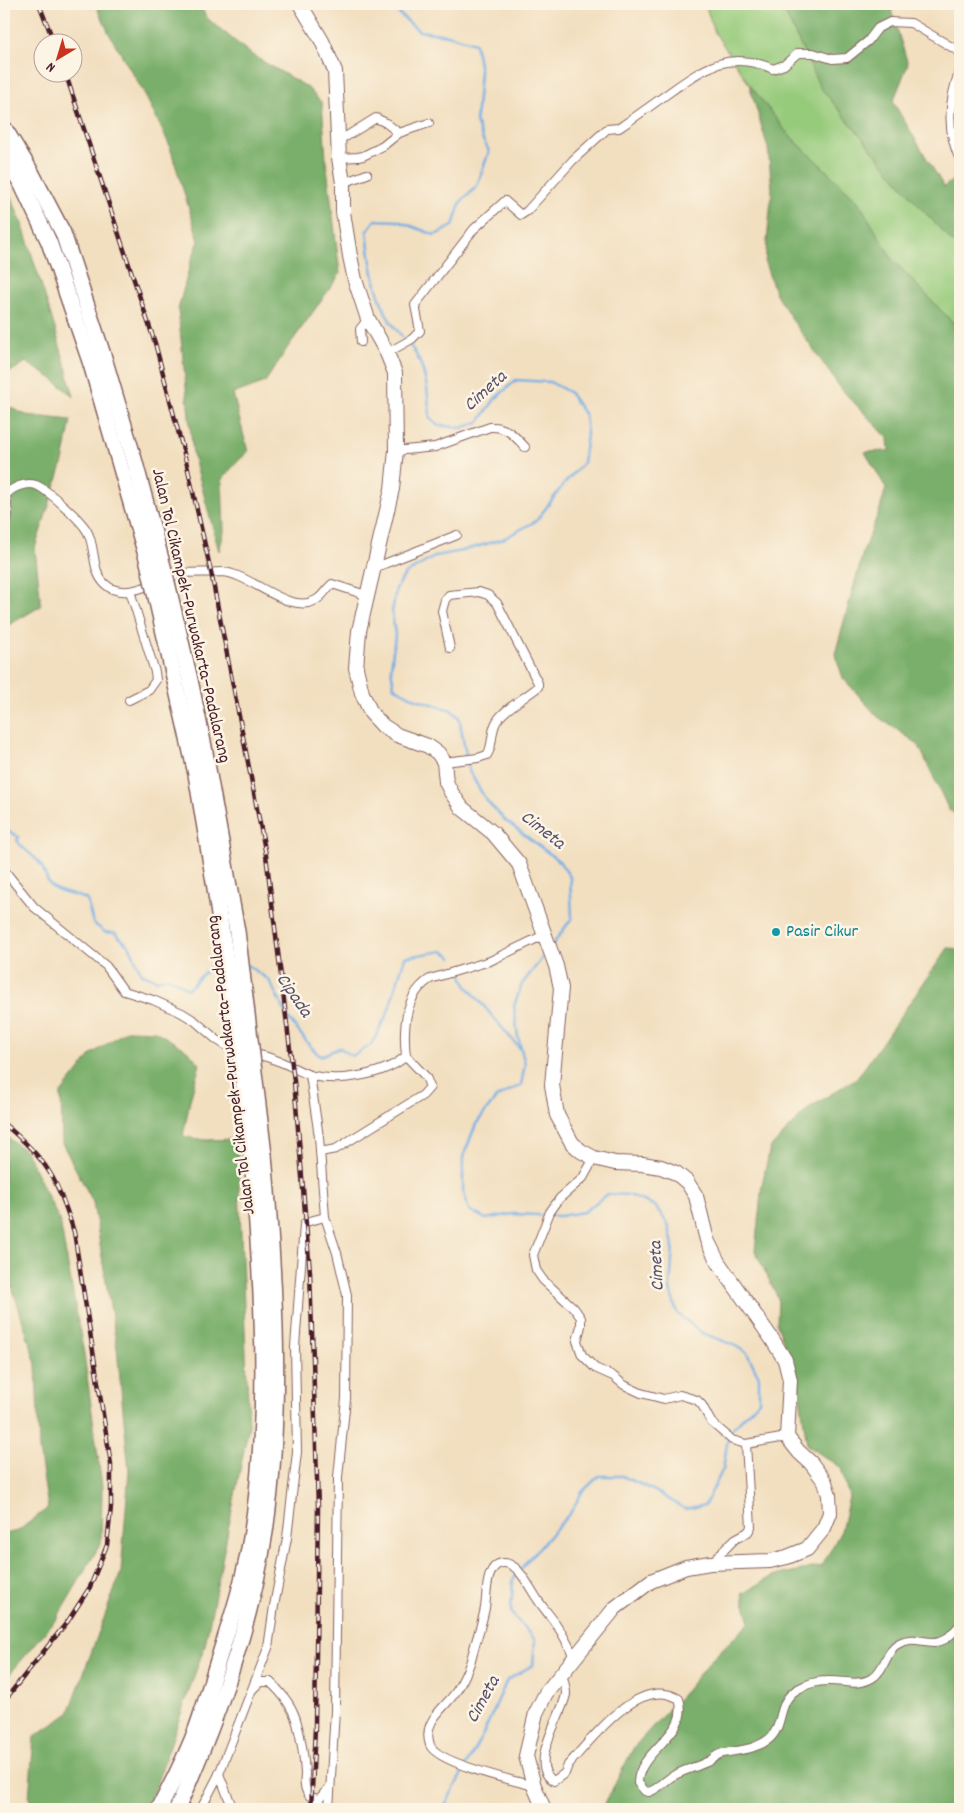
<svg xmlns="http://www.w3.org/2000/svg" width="964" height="1813" viewBox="0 0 964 1813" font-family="Dekko,sans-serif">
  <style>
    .green { fill: #97cb7b; stroke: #707553 }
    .forest { fill: #79af6b; stroke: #62674b }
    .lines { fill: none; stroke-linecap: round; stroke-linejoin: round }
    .stream { stroke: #75afe5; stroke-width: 2.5 }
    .minor-casing { stroke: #85625f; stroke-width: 10 }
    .trunk-casing { stroke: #85625f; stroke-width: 16 }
    .motorway-casing { stroke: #85625f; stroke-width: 18 }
    .minor { stroke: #fff; stroke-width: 8 }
    .trunk { stroke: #fff; stroke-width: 14 }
    .motorway { stroke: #fff; stroke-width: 15 }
    .rail-casing { stroke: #4a1f2b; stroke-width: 4.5 }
    .rail { stroke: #fcf5e5; stroke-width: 2.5; stroke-dasharray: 8; stroke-linecap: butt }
    .motorway-bridge-casing { stroke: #85625f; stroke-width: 18; stroke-linecap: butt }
    .motorway-bridge { stroke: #fff; stroke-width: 15 }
    .culture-dot { fill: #0f9aa8; stroke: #fcf5e5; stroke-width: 2 }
    .labels { text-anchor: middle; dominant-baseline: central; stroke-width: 5; stroke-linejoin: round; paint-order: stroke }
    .street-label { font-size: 18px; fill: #4a1f2b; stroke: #fcf5e5 }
    .culture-label { font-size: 18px; fill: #0d838f; stroke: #fcf5e5; text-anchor: start }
    .water-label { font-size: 19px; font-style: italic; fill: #59516c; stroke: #fcf5e5 }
  </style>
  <rect width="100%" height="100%" fill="#fcf5e5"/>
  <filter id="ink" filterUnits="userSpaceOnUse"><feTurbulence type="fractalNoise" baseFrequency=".02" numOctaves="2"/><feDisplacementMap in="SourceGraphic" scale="10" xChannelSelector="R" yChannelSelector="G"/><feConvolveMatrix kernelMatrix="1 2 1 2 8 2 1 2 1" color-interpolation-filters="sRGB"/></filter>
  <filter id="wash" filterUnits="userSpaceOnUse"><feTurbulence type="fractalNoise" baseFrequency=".0096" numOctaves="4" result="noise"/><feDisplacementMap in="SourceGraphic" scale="20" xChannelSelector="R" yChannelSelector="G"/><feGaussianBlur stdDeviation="1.12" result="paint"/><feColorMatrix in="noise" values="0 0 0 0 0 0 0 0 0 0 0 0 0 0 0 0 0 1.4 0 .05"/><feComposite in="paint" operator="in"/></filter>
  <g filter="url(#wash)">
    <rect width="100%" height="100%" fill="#f2dfc0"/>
    <path class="green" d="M705,4h76l39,83 100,120 40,43v80l-68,-71 -34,-58 -70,-67 -39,-50 -35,-53z"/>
    <g class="forest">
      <path d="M95,4h104l8,14 45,37 55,32 15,16 4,56 14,115 -52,73 -23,35 -32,12 15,58 -9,8 -17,19 2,53 -5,19 -26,-97 -15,-144 13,-49 8,-20 -30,-97 -26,-53 -32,-54z"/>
      <path d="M781,4h134l-24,6 17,54 -15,38 51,85 16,-13v76l-40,-43 -100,-120z"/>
      <path d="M749,84l39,50 70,67 34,58 68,71v490l-12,-12 -30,-64 -40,-27 -35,-39 -8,-24 29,-105 16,-40 6,-21 -21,-36 24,-1 -1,-13 -46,-48 -49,-69 -18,-29 -10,-29 7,-74 -4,-41z"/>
      <path d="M4,186c16,24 23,54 32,82 14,43 27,86 38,129l-20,-17 -28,-18 -22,14z"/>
      <path d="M4,404l22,11 45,5 -8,42 -28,86 6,58 -37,22z"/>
      <path d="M948,948l12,1v860h-358l32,-62 53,-58 25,-30 38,-37 -8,-28 31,-18 49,-10 19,-35 8,-34 -8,-29 -34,-23 -9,-64 -21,-57 1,-26 -23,-47 7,-66 8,-37 39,-40 49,-31z"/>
      <path d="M127,1030l28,1 32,19 13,14 -10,36 -7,36 22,4 32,-1 12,286 -44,220 -51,146 -11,18h-110l-4,-11 5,-61 35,-24 52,-141 8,-101 -12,-123 -24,-146 -31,-59 -1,-50 31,-39z"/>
      <path d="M4,1135l22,16 34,71 24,132 18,132 -1,57 -44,75 -53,63v-147l14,-3 30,-23 -9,-59 -3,-85 -25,-81 -7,-46z"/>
    </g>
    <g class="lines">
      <g class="stream">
        <path d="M388,4l31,27 29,4 27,8 5,28 -4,51 7,18 6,11 -12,35 -17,17 -7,23 -18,9 -37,-14 -23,-1 -8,11c3,29 7,59 21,86 6,13 18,22 26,34 13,21 14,43 16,67l8,7 23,3 18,-6 16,-23 21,-19 34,2 19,10 16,23 2,20 -4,28 -19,21 -28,37 -33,18 -41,12 -26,5 -31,18 -9,15 -4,24 3,22 -4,33 3,19 22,12 35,11 8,7 10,54 17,29 20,21 53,40 11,16 2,41 -19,26"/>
        <path d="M4,829l15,8 -2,3c6,11 17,14 24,25 4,6 5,16 10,21 9,9 25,7 36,14l6,23 12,9 10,1 15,14 11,26 16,7 12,-3 19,12 22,-22h12"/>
        <path d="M247,965l22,15 18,36 22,29 11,11 20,-8 12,8 19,-11 16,-30 18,-58 38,-6 9,6"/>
        <path d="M462,975l4,10 55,65"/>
        <path d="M443,1809l41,-77 23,-52 26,-15 2,-25 -24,-27 2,-34 14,-18 44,-49 11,-20 17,-16h23l33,15 30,18 20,-4 18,-36 6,-37 30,-31v-24l-12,-24 -13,-8 -32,-12 -25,-20 -7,-24 3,-44 -5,-21 -13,-18 -26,-11 -22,-1 -23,18 -24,4 -47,-2 -27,5 -17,-9 -6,-20v-33l13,-33 20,-26 25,-13 4,-21 -7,-27 -4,-31 8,-22 25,-32"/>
      </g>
    </g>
  </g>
  <g filter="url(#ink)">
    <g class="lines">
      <defs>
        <g id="minor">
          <path d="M960,70c-12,31 -14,60 0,90"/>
          <path d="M338,139l9,-3 29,-18 10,5 13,10"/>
          <path d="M339,158l19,-1 5,-1 20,-10 16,-13 30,-10"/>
          <path d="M343,183l24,-9"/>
          <path d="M361,342l-1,-13 8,-10"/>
          <path d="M387,353l25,-14 8,-8 -5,-26 59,-76 31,-28 16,14 6,-4 46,-51 34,-31 12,-1c18,-12 34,-24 51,-36 35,-25 60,-42 103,-23l11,-4 14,-12h15l19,6 15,-1 21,-17 10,-13 12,-6 21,1 49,29"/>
          <path d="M395,451l40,-4 55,-20c16,-1 24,8 35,20"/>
          <path d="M4,526l4,-10 -2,-21c6,-8 20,-13 30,-10 12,5 45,35 51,46 9,15 4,40 18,53 21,20 56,-7 79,-11 12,-1 25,0 37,-1 28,0 68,44 95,28 7,-4 10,-11 16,-16l34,11"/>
          <path d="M374,568l83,-33"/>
          <path d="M129,700l20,-10 7,-10 -1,-8 -25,-81"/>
          <path d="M444,762l34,-4 9,-3c7,-10 3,-24 10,-34 7,-12 29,-24 41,-34v-4l-41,-80 -9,-8 -9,-3 -30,3 -4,5 -3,11 8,37"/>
          <path d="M4,870l30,37 72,59 18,25 29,9 29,13 13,8 22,19 10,6 13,4"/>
          <path d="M251,1053c10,2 20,5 30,9 10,4 21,11 32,14 27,6 72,-1 93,-20 -3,-27 -2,-61 24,-77l60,-18 54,-26"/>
          <path d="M310,1075l9,62 6,80 12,36 10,42 -1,104 -8,78 -3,234 -6,98"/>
          <path d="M320,1152l16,-3 87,-54 7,-8 -4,-10 -20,-21"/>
          <path d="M594,1158l-11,20 -23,20 -10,14 -17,43 3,15 7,10 31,28 7,10v8l-4,15 5,14 13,13 18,8 11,9 17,8 23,6 16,-4 17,5 5,5 9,17 21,18 14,4 41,-7"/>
          <path d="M712,1562l23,-23 13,-7 3,-5 -5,-83"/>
          <path d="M562,1675c2,6 4,13 4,19 -3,21 -40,71 -12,87l11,-8 3,-8c23,-25 71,-91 111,-66 12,35 -41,51 -41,84l7,8 4,1c9,-3 15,-10 22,-15 12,-7 26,-10 38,-16 5,-3 8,-7 14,-8 16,-3 32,-3 46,-14 16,-13 7,-38 29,-50 9,-5 20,-8 29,-8 15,-1 31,6 45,-3 12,-7 15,-27 24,-33 19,-13 33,4 51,-7 4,-3 9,-9 13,-13"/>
          <path d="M253,1689l7,-7h10c12,11 23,25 27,41 4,15 7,34 8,50 0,7 -2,12 2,19 2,5 6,6 12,7l11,-12"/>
          <path d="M219,1774l14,35"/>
          <path d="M534,1786c-19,-5 -97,-23 -104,-41 -9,-26 19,-39 29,-58 5,-9 11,-21 13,-31 4,-16 10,-32 13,-48 2,-12 0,-44 18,-45 15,-1 26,24 33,34 6,10 14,18 20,27 7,10 13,22 18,33"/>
          <path d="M201,1809l18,-35 49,-126 6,-42 13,-68 10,-86 -2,-105 9,-122 2,-3 19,-5"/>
        </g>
        <path id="trunk" d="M300,4l22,37 13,30 4,87 4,25v29l7,44 5,24 13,39 19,34 8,20 1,77 -4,39 -33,142 -3,37 6,25 9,20 12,13 14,9 31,11 10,7 6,9 2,20 5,10 11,16 31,25 26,31 37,102 5,22 -9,97 5,30 15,28 9,8 13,7 21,5 27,1 19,3 15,6 11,9 9,14 11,44 11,22 54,77 13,21 5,20 -3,57 12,15 12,11 14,19 4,13 1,18 -6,15 -17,21 -20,8 -17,4 -60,2 -24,4 -35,14 -36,27 -69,85 -10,20 -10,43 8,30 10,23"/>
        <g id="motorway">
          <path d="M4,128l27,44 32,61 41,125"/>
          <path d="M4,155l17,28 28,59 42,122"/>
          <path d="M159,1809c13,-26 28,-54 38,-82 9,-25 16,-51 24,-76 12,-37 24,-75 30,-113 20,-126 11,-255 1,-381"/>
          <path d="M177,1809c39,-87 74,-182 88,-277 18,-125 10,-251 -1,-377"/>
        </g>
      </defs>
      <use href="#minor" class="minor-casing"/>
      <use href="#trunk" class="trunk-casing"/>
      <use href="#motorway" class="motorway-casing"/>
      <use href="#minor" class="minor"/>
      <use href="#trunk" class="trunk"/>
      <use href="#motorway" class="motorway"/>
      <defs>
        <g id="rail">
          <path d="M39,4l15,38"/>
          <path d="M65,72l90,271 32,122 24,107 55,283 28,226 16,191 8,235 -3,221 -4,81"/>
          <path d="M4,1124c43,35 54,56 70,108l37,232v43l-4,38 -17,42 -22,34 -64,80"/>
        </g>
      </defs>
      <use href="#rail" class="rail-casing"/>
      <use href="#rail" class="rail"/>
      <defs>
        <g id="motorway-bridge">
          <path d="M104,358l30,101 31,115 25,106 14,67 33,184 27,224"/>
          <path d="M91,364l57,198 48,212 19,114 25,166 12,103"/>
        </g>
      </defs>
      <use href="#motorway-bridge" class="motorway-bridge-casing"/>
      <use href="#motorway-bridge" class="motorway-bridge"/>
    </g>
  </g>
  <circle class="culture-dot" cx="776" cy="932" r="5"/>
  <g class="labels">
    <g class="street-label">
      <text transform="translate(190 616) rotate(77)">Jalan Tol Cikampek–Purwakarta–Padalarang</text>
      <text transform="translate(232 1065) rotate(-97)">Jalan Tol Cikampek–Purwakarta–Padalarang</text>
    </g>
    <g class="culture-label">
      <text x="786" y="932">Pasir Cikur</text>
    </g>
    <g class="water-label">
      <text transform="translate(486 392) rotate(-42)">Cimeta</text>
      <text transform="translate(542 831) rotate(38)">Cimeta</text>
      <text transform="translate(293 996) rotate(56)">Cipada</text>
      <text transform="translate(658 1266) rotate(-93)">Cimeta</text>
      <text transform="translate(484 1700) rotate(-61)">Cimeta</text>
    </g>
  </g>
  <rect width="964" height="1813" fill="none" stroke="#fcf5e5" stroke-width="20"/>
  <g transform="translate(58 58) rotate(218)"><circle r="24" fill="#fcf5e5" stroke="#b59f9b"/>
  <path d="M0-4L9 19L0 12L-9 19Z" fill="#c8321e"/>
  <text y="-8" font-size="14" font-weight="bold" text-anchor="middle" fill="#4a1f2b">N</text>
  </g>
</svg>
